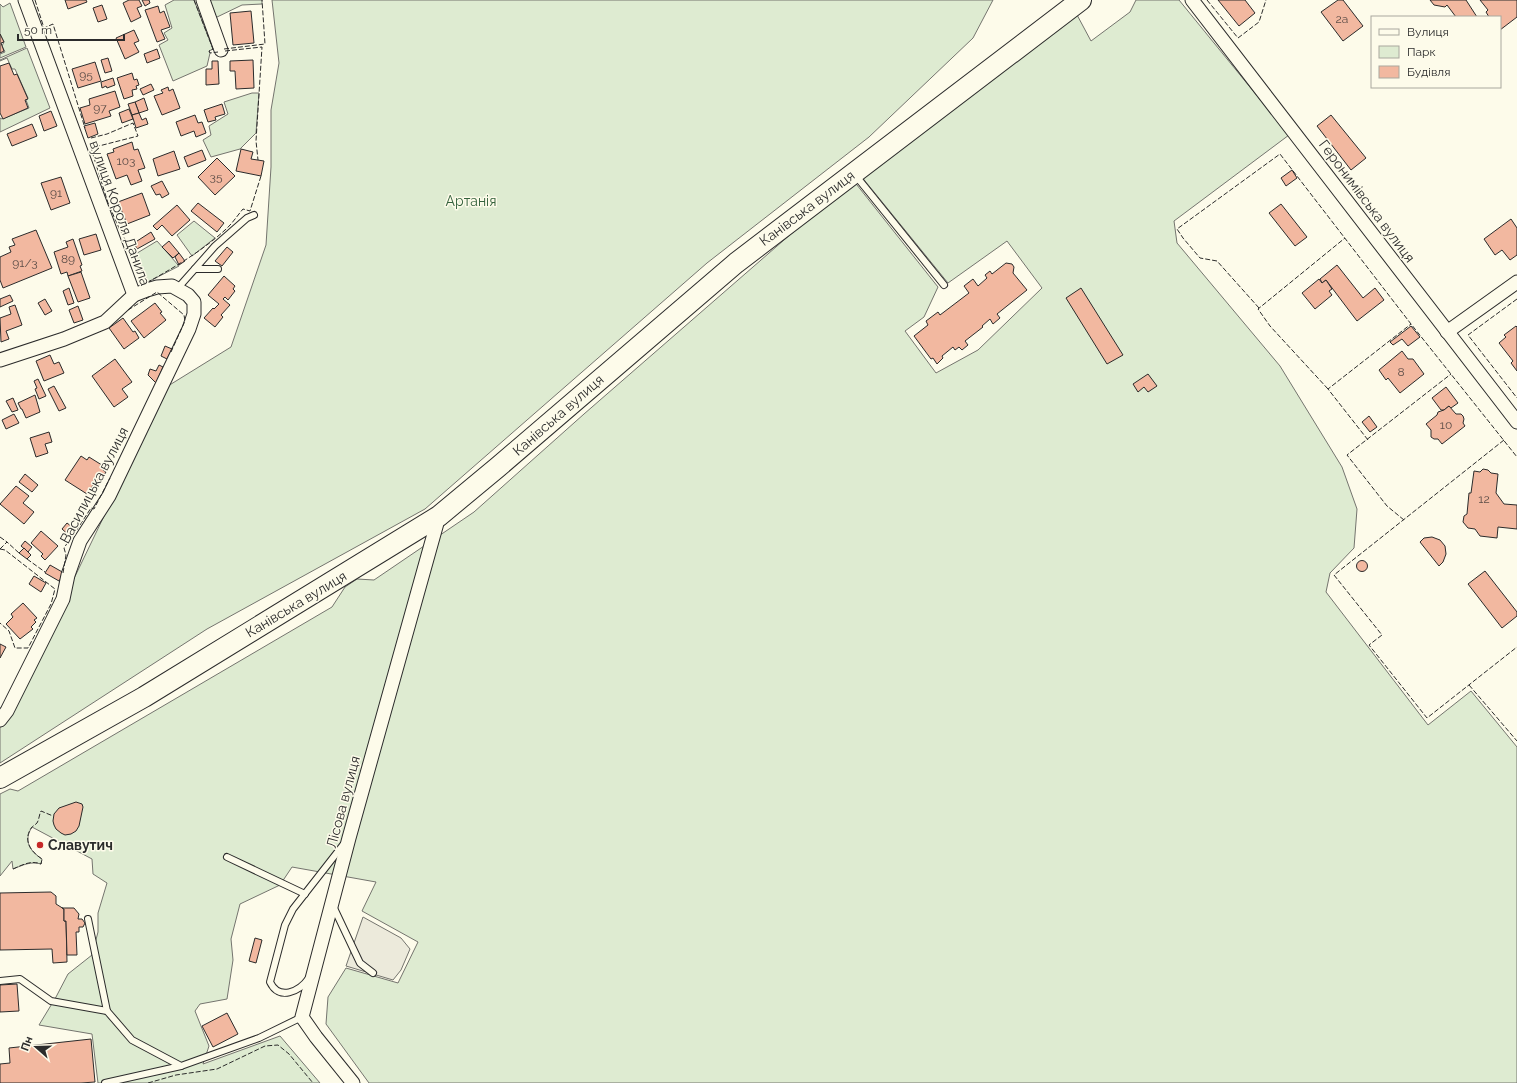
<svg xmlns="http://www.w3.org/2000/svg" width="1517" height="1083" viewBox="0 0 1517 1083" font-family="Raleway,sans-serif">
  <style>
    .green { fill: #deebd1; stroke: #74746e }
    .parking { fill: #eceadb; stroke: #74746e }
    .building { fill: #f2b8a0; stroke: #2b2b2b }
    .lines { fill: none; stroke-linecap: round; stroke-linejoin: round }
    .lane-casing { stroke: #2b2b2b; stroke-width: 8 }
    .street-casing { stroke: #2b2b2b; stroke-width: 15 }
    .primary-casing { stroke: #2b2b2b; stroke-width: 22 }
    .lane { stroke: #fdfbea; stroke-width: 6 }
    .street { stroke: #fdfbea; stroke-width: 13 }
    .primary { stroke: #fdfbea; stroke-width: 20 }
    .fence { stroke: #2b2b2b; stroke-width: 1; stroke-dasharray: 5 2; stroke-linecap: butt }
    .poi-dot { fill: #c62828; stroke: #fdfbea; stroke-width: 1.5 }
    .labels { text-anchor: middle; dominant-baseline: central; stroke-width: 3; stroke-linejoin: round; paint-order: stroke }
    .number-label { font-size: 12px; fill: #5d4e48 }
    .park-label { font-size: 14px; fill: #34623c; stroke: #fdfbea }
    .street-label { font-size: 14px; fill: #2b2b2b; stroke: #fdfbea }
    .poi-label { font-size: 14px; font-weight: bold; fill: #2b2b2b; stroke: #fdfbea; text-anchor: start }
  </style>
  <rect width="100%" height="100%" fill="#fdfbea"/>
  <g class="green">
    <path d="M174,0h20l19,49 -4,2 1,2 -3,13 -34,15 -14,-36 9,-5 -4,-7 8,-5 -7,-23z"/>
    <path d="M208,0h54v4l-20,1 -27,13z"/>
    <path d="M272,0h721l-20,38 -104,99 -162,126 -282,246 -218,120 -207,134v-37l27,-50 106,-220 22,-62 76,-47 35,-102 5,-78v-57l8,-47z"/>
    <path d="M1136,0h43l110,135 -115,86 3,22 103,123 62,101 15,42 -3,39 -24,25 -4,19 102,133 43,-34 46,56v336h-1148l-43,-59 2,-27 18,-29 52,15 20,-41 -56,-31 14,-29 -84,-15 -12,18 -40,19 -9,35 2,21 -6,39 -27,5 -5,7 14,35 -6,18 77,-28 40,47h-222l-6,-49 -53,-9 17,-28 12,-23 24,-19 6,-23v-19l9,-30 -14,-9 -1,-15 -60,-32c-9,14 -2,24 10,32l-1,5c-10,-3 -18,1 -28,5l-1,-8 -12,15v-82l10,-5 8,2 314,-184 13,-20 12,-8 17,1 100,-68 110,-98 269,-234 85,107 -14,30 -19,14 31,42 42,-23 64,-62 -35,-47 -59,42 -87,-107 215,-163 15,28 39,-29z"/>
    <path d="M10,3l16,44 -26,11v-4l5,-2 -3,-6 2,-4 -4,-8v-30l3,3z"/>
    <path d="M27,48l23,60 -50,24v-14l2,1 27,-11 -3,-8 2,-2 -13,-29h-3l-5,-11 -7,3v-1z"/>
    <path d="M252,93h7l-3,40 -16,16 -29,8 -8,-17 8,-5 -2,-9 19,-12 -4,-12z"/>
    <path d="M194,221l21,17 -23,18 -15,-21z"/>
    <path d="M157,241l22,25 -31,16 -14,-27z"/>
  </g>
  <path class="parking" d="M363,917l38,21 9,11 -9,21 -8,10 -47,-14z"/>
  <g class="building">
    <path d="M65,0h21l1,2 -19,7z"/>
    <path d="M129,0h10l3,6 -5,2 4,9 -10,5 -8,-19z"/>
    <path d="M142,0h7l1,3 -5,3z"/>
    <path d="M1218,0h27l10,13 -16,13z"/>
    <path d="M1338,0h5l20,26 -20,15 -22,-29z"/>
    <path d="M1430,0h36l11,17h-21l-9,-12 -2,2 -11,-2z"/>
    <path d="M1480,0h37v17l-17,13v-13h-11l-3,-5 2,-2z"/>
    <path d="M102,5l5,14 -9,3 -5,-14z"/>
    <path d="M158,6l2,7 4,-2 6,16 -9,3 4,9 -8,3 -12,-32z"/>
    <path d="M251,11l3,32 -21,2 -3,-32z"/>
    <path d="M134,30l5,11 -5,2 5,9 -14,7 -9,-21z"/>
    <path d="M0,34l4,8 -3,1 3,8 -4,2z"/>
    <path d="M157,49l3,9 -13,5 -3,-9z"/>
    <path d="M108,58l4,13 -7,2 -4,-13z"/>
    <path d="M253,60l1,28 -18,1 -1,-18h-5v-10z"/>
    <path d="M212,61h6l1,23 -13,1v-16h6z"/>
    <path d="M95,62l6,19 -23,7 -6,-19z"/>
    <path d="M9,63l5,12 3,-1 11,25 -3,1 3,8 -25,11 -3,-6v-47z"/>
    <path d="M132,73l2,7 3,-1 2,6 -3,1 1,3 -5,1 1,6 -9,3 -7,-21z"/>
    <path d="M113,78l2,7 -8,3 -1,-2 -4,2 -1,-6z"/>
    <path d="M151,84l3,6 -11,5 -3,-6z"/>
    <path d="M168,87l1,4 4,-2 7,19 -18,7 -8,-19 9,-3 -2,-3z"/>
    <path d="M115,91l5,16 -11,4 2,5 -26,8 -5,-16 10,-3 -1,-6z"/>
    <path d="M144,98l4,12 -9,3 -4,-11z"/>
    <path d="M135,102l4,11 -7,2 -4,-11z"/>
    <path d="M222,104l3,10 -10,3 1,3 -8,2 -4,-12z"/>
    <path d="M129,109l4,10 -11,4 -3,-10z"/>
    <path d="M51,111l6,15 -13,5 -5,-15z"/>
    <path d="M139,113l3,7 4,-2 2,6 -12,4 -4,-13z"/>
    <path d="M195,115l3,8 4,-1 4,11 -10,4 -2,-6 -13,5 -5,-14z"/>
    <path d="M1331,115l35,43 -15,12 -34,-44z"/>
    <path d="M95,123l3,11 -10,4 -4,-12z"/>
    <path d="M32,124l5,12 -25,10 -5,-12z"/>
    <path d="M132,142l2,8 4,-1 7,19 -7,2 4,11 -11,4 -4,-10 -11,4 -9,-25 7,-2 -1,-3z"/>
    <path d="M241,149l12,3 -2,7 13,2 -3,15 -25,-5z"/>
    <path d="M202,150l4,10 -18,7 -4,-10z"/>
    <path d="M174,151l6,18 -22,7 -5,-17z"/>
    <path d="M217,158l18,18 -20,19 -17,-18z"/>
    <path d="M1292,170l5,8 -11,8 -5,-8z"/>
    <path d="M61,177l9,26 -19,7 -10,-27z"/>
    <path d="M162,181l7,13 -7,4 -2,-4 -4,1 -5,-9z"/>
    <path d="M142,193l8,22 -23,9 -9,-22z"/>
    <path d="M198,203l26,20 -7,9 -26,-21z"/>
    <path d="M1281,204l26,33 -12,9 -26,-33z"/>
    <path d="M177,205l13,15 -18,16 -10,-11 -5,5 -4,-4z"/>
    <path d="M1511,219l6,9v27l-7,5 -8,-10 -7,5 -11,-16z"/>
    <path d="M36,230l16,38 -49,20 -3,-8v-23l11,-5 -2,-5 6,-2 -3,-6z"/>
    <path d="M151,232l4,7 -18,10 -3,-6z"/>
    <path d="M96,234l5,16 -17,5 -5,-16z"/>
    <path d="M73,239l9,26 -2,1 2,5 -14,5 -1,-4 -6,2 -7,-22 14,-5 -2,-5z"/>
    <path d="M169,241l10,12 -6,5 -11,-11z"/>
    <path d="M227,247l6,5 -11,14 -7,-5z"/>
    <path d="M179,253l6,8 -6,4 -4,-8z"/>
    <path d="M1006,263l6,1 2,3 -1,6 14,17 -30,24 3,4 -7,6 -3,-5 -8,7 1,1 -18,14 3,4 -6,5 -3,-3 -4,3 -2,-3 -11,9 1,2 -6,6 -4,-6 -2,1 -17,-23 14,-11 -2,-4 12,-9 2,3 29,-22 -5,-7 9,-7 5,7 9,-8 -2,-3 5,-4 2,3z"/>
    <path d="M1337,265l26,33 12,-10 9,12 -27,21 -31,-41 -4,3 -2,-4z"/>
    <path d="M81,272l9,26 -12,4 -10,-26z"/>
    <path d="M224,276l11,10 -2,3 2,2 -7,9 -3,-3 -2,2 7,6 -9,10 2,2 -8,10 -11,-9 9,-10 1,1 5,-5 -11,-9z"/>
    <path d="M1319,279l3,4 4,-3 6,9 -3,2 3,4 -17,14 -13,-16z"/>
    <path d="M69,288l5,15 -6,2 -5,-14z"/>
    <path d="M1081,288l42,67 -16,9 -41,-66z"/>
    <path d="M10,295l3,6 -13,6v-8z"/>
    <path d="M45,299l7,12 -7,4 -7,-12z"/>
    <path d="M155,303l7,9 -2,1 6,7 -22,18 -13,-17z"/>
    <path d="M15,305l7,20 -16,6 3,8 -8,3 -1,-24 11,-4 -2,-7z"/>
    <path d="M78,306l5,14 -9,3 -5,-13z"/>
    <path d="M123,318l10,14 2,-1 4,7 -15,11 -15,-21z"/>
    <path d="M1411,326l9,11 -12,9 -6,-7 -9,6 -3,-3z"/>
    <path d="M1516,326l1,1v44l-6,-8 2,-2 -14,-18 7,-6 -2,-2z"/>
    <path d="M165,346l7,3 -5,10 -6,-3z"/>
    <path d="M1402,351l6,8h5l11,15 -24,19 -12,-15 -2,2 -7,-10z"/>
    <path d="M50,355l4,9 5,-2 5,11 -20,8 -8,-20z"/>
    <path d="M115,359l17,23 -10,7 6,8 -14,10 -22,-31z"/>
    <path d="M159,365l4,2 -7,16 -8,-8 2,-6 6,2z"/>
    <path d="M1148,374l9,12 -9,6 -4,-5 -6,5 -5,-8z"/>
    <path d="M38,379l8,17 -7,3 -4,-10 2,-1 -3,-7z"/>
    <path d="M54,386l12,22 -7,3 -11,-22z"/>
    <path d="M1446,387l12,16 -7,5 -2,-2 -5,4h-3l-9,-12z"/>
    <path d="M35,395l5,17 -14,6 -4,-9h-1l-3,-6z"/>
    <path d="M13,398l5,12 -6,2 -6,-11z"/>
    <path d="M1449,406l7,8h5l2,2 1,3 -1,4 2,3 -23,18 -4,-5h-4l-3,-2v-7l-5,-6 11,-9 1,-3 6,-2z"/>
    <path d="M14,414l5,9 -13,6 -4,-9z"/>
    <path d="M1369,416l8,11 -7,5 -8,-10z"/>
    <path d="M49,432l3,10 -7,2 3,9 -12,4 -6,-19z"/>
    <path d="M81,456l6,4 2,-3 16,10 -2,3 3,2 -9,14 -3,-2 -7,10 -22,-14z"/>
    <path d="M1483,469l5,1 3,3 7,1 -2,19 8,11 13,1v24l-19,-2 -1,11 -17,-2 -5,-7 -7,-1 -5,-6 1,-6 3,-2 2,-21h2l3,-22 6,1z"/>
    <path d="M25,474l13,11 -6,7 -13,-10z"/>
    <path d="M16,486l13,10 -6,7 11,9 -10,12 -24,-20z"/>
    <path d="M67,523l9,7 -5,7 -9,-8z"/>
    <path d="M41,531l17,15 -13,14 -4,-4 2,-2 -12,-11z"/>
    <path d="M1432,537l8,3 5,6 1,8 -3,8 -4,4 -19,-24 4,-4z"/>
    <path d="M25,541l7,6 -4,5 -7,-6z"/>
    <path d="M24,548l7,7 -4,4 -8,-6z"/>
    <circle cx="1362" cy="566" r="5.5"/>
    <path d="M50,565l14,8 -5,8 -14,-8z"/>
    <path d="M1485,571l32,41v4l-15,12 -34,-44z"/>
    <path d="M34,576l12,7 -5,9 -12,-8z"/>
    <path d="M23,603l14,15 -3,2 2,2 -5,5 2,2 -13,10 -14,-15 7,-7 -2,-3z"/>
    <path d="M0,644l6,3 -6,11z"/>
    <path d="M76,802l6,2 1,3 -4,19 -3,5 -5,3 -6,1 -4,-2 -5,-4 -2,-4 -1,-4 1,-7 5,-6z"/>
    <path d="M51,892l5,4v8l8,5v12h2l1,41 -14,1 -1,-14 -52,1v-57z"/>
    <path d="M62,908h12l5,6 -1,5h4l3,4 -2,4h-4v5h-3l1,23h-10l-1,-34h-2v-12z"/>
    <path d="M255,938l7,2 -6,23 -7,-2z"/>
    <path d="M17,984l2,27 -19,1v-27z"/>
    <path d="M227,1013l11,21 -25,13 -11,-21z"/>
    <path d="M91,1039l4,43 -14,1h-81v-19l10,-1 -1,-15z"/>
  </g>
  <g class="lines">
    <defs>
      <g id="lane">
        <path d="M856,176l88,109"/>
        <path d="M195,269h23"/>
        <path d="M177,289l38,-43 32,-28 7,-3"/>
        <path d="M227,857l78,37"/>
        <path d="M333,906l27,57 13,10"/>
        <path d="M88,919l19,92"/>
        <path d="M309,978c-10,14 -30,23 -39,4l15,-57 8,-16 50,-64"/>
        <path d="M0,981l20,-2 31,22 56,10 25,29 49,26 78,-28 43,-21"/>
        <path d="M105,1083l76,-17"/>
      </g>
      <g id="street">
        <path d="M25,0l109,295"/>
        <path d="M203,0l18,50"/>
        <path d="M1192,0l325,422"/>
        <path d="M1447,332l70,-50"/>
        <path d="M0,360l64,-21 41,-17 29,-27 13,-5 10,-3 15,-1 16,9 6,7v12l-5,15 -80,167 -29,45 -12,34 -5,24 -56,112 -7,9"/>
        <path d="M353,1083l-37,-46 -14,-20 47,-179 90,-322"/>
      </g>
      <path id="primary" d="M0,778l144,-81 295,-181 59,-49 238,-204 345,-263"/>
    </defs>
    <use href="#lane" class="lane-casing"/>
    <use href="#street" class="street-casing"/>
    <use href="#primary" class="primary-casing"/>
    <use href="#lane" class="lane"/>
    <use href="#street" class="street"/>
    <use href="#primary" class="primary"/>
    <g class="fence">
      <path d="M35,0l9,28 9,-4 32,104"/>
      <path d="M194,0l19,49 -4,2 1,2 8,-1"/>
      <path d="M1207,0l31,38 21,-16 7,-22"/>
      <path d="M224,49l41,-5 -3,-44"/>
      <path d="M225,51l37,-4 -6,94 2,19"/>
      <path d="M91,138l16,-4 26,-11 5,13 -47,12 17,55 11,25 29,54c27,-15 54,-31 77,-52 7,-6 12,-14 18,-21l7,2 11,-35"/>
      <path d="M1517,299l-49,36 49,63"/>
      <path d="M1259,308l-42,-47 -17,-3 -17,-20 -6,-9 103,-75 131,170 106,133"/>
      <path d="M128,310l29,-18 27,23 1,6 -14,31"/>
      <path d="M1328,389l-58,-63 -12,-17 87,-71"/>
      <path d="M1368,440l-40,-51 83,-65"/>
      <path d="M1504,440l-170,135 48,60 -13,10 58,73 90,-71"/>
      <path d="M1404,520l-17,-14 -40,-51 104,-81"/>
      <path d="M76,531l15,-23 3,1 16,-31"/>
      <path d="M0,537l7,5"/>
      <path d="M0,549l5,1 50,39 -4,15 -23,44h-13l-6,-17 -9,-8"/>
      <path d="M0,549l7,-7 12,11"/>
      <path d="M27,559l18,13"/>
      <path d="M63,573l3,-18 -2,-7 8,-12"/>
      <path d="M1469,685l48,56"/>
      <path d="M13,869c9,-4 18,-9 28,-5l1,-5c-11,-7 -20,-19 -10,-32 1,-1 3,-2 5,-4 2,-3 2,-8 4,-12l12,5"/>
      <path d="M148,1083l28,-8 41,-6 48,-23 13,-1 11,9 24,29"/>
    </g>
  </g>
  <circle class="poi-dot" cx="40" cy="845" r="4"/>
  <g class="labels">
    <g class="number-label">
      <text x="1342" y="19">2а</text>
      <text x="86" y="75">95</text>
      <text x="100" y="108">97</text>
      <text x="126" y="161">103</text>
      <text x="216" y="177">35</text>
      <text x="56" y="193">91</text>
      <text x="68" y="259">89</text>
      <text x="25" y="263">91/3</text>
      <text x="1401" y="372">8</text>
      <text x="1446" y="425">10</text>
      <text x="1484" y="499">12</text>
    </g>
    <g class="park-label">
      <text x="471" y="201">Артанія</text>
    </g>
    <g class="street-label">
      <text transform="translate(1367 201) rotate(53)">Геронимівська вулиця</text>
      <text transform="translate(807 208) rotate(-37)">Канівська вулиця</text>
      <text transform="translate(120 213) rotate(70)">вулиця Короля Данила</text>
      <text transform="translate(558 415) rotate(-41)">Канівська вулиця</text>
      <text transform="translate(94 485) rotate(-62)">Василицька вулиця</text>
      <text transform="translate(296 604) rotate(-31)">Канівська вулиця</text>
      <text transform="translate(343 802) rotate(-75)">Лісова вулиця</text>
    </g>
    <g class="poi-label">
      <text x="48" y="845">Славутич</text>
    </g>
  </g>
  <rect x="1371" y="16" width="130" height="72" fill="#fdfbea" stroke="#a9a89e"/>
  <rect x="1379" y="29" width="20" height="6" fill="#fdfbea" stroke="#a9a89e"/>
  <text x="1407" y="36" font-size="12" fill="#2b2b2b">Вулиця</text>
  <rect x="1379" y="46" width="20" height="12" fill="#deebd1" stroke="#a9a89e"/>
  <text x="1407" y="56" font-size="12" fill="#2b2b2b">Парк</text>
  <rect x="1379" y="66" width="20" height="12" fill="#f2b8a0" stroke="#a9a89e"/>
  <text x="1407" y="76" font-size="12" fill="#2b2b2b">Будівля</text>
  <g transform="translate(36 1047) rotate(290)" stroke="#fdfbea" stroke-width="3" paint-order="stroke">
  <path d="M0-3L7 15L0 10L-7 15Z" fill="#2b2b2b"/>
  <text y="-6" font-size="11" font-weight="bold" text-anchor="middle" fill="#2b2b2b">Пн</text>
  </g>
  <path d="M18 34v6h106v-6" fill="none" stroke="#2b2b2b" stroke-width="2"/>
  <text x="24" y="34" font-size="12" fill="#2b2b2b" stroke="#fdfbea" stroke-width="3" paint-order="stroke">50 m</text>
</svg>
